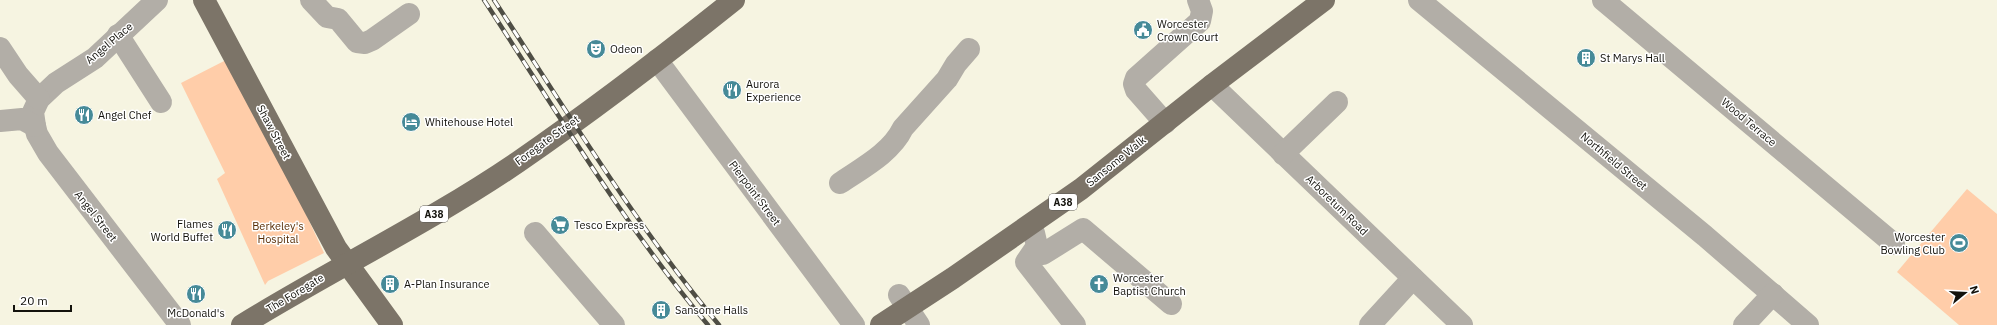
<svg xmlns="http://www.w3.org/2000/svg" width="1997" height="325" viewBox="0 0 1997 325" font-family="'IBM Plex Sans',sans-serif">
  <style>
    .green { fill: #ffcda9 }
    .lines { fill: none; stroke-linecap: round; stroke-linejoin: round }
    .minor { stroke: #b2aea7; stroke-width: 22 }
    .major { stroke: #7c7468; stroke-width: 22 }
    .rail-casing { stroke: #4f4e45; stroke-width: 4.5 }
    .rail { stroke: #fff; stroke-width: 3; stroke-dasharray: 9; stroke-linecap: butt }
    .labels { text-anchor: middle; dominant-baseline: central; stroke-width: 3; stroke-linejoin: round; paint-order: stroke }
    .shield { fill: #fff; stroke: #5a5955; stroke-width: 1 }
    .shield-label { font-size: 10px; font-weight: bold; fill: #13120c }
    .poi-label { font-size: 11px; fill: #13120c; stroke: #fff; text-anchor: start }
    .street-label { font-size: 11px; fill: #13120c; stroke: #fff }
    .park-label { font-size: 11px; fill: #582d05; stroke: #fff }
  </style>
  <rect width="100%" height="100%" fill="#f6f4e1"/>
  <g class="green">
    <path d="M228,59l50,95 46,99 -56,28 -3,4 -48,-106 8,-6 -44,-90z"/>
    <path d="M1967,189l30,25v111h-38l-62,-53z"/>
  </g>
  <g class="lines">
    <g class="minor">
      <path d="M157,0l-62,58 -39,25 -17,16 -6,13 2,14 2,8 11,19 132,172"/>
      <path d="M311,0l16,17 11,2 19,23 8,1 7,-3 37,-26"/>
      <path d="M1419,0l286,236 103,89"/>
      <path d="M1603,0l291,244"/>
      <path d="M118,35l43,67"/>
      <path d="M0,48l18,27 21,24"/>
      <path d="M657,60l197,265"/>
      <path d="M1212,85l250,240"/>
      <path d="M0,121l22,-2 13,7"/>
      <path d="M1165,123l-29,-33 -2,-6 2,-6 64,-57 2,-10 -4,-11"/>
      <path d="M1283,154l54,-52"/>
      <path d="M840,183c22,-15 51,-30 63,-55l44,-49 9,-15 13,-15"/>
      <path d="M535,233l79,92"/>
      <path d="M1034,233l3,13 -11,16 49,63"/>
      <path d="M1037,246l6,8 40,-25 88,75"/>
      <path d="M899,295l20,30"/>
      <path d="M1370,325l43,-47"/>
      <path d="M1744,325l29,-31"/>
    </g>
    <g class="major">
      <path d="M204,0l132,248 56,77"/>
      <path d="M242,325c91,-56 188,-103 276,-163 74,-51 146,-106 216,-162"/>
      <path d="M881,325l72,-47 128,-89 131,-104 112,-85"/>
    </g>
    <defs>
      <g id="rail">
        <path d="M484,0c72,110 139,224 224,325"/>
        <path d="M494,0c72,110 141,224 225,325"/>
      </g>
    </defs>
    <use href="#rail" class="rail-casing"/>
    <use href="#rail" class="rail"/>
  </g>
  <defs>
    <symbol id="civic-disc" viewBox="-11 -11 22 22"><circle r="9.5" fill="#468a98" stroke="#fff"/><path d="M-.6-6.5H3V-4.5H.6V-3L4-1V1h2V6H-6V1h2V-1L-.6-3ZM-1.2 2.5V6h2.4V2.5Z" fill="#fff"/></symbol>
    <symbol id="theatre-disc" viewBox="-11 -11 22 22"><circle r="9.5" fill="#468a98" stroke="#fff"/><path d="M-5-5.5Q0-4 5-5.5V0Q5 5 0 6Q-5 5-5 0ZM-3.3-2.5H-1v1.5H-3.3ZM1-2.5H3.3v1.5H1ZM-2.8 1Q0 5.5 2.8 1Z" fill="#fff"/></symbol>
    <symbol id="building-disc" viewBox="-11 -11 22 22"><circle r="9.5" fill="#468a98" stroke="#fff"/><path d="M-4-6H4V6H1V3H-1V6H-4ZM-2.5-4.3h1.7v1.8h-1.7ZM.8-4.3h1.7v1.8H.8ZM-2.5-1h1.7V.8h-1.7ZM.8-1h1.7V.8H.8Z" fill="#fff"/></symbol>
    <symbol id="restaurant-disc" viewBox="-11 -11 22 22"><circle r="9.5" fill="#468a98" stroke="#fff"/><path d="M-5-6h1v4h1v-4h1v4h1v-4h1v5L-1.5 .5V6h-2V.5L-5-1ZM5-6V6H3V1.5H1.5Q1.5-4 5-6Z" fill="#fff"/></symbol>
    <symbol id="hotel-disc" viewBox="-11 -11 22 22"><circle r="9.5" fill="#468a98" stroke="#fff"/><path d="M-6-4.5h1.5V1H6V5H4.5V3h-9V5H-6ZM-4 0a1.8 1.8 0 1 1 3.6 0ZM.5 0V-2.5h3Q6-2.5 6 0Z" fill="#fff"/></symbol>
    <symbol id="supermarket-disc" viewBox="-11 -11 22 22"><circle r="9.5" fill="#468a98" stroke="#fff"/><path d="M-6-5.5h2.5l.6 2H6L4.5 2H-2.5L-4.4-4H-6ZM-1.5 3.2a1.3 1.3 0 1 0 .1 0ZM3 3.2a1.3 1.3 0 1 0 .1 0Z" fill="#fff"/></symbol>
    <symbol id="stadium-disc" viewBox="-11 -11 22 22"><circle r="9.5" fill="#468a98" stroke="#fff"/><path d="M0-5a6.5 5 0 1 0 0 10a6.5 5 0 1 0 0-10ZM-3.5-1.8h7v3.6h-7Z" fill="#fff"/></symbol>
    <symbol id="church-disc" viewBox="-11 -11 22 22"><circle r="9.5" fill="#468a98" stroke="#fff"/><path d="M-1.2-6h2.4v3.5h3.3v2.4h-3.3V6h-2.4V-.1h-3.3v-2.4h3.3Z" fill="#fff"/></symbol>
  </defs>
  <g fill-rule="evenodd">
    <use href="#civic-disc" x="1132" y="19" width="22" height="22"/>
    <use href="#theatre-disc" x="585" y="38" width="22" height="22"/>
    <use href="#building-disc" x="1575" y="47" width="22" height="22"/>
    <use href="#restaurant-disc" x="721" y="79" width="22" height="22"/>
    <use href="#restaurant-disc" x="73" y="104" width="22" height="22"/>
    <use href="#hotel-disc" x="400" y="111" width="22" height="22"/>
    <use href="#supermarket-disc" x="549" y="214" width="22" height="22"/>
    <use href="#restaurant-disc" x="216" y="219" width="22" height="22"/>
    <use href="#stadium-disc" x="1948" y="232" width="22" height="22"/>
    <use href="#building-disc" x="379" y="273" width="22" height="22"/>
    <use href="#church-disc" x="1088" y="273" width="22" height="22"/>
    <use href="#restaurant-disc" x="185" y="283" width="22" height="22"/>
    <use href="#building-disc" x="650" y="299" width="22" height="22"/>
  </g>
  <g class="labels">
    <g class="shield">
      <rect x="1049" y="194" width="28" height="16" rx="3"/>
      <rect x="420" y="206" width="28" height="16" rx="3"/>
    </g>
    <g class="shield-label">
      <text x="1063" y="202">A38</text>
      <text x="434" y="214">A38</text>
    </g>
    <g class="poi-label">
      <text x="1157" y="24">Worcester<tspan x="1157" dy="13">Crown Court</tspan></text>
      <text x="610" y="49">Odeon</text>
      <text x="1600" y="58">St Marys Hall</text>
      <text x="746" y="84">Aurora<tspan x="746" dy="13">Experience</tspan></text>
      <text x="98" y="115">Angel Chef</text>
      <text x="425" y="122">Whitehouse Hotel</text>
      <text x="213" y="224" text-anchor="end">Flames<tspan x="213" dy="13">World Buffet</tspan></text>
      <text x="574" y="225">Tesco Express</text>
      <text x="1945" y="237" text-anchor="end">Worcester<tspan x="1945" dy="13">Bowling Club</tspan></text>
      <text x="1113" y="278">Worcester<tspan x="1113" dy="13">Baptist Church</tspan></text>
      <text x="404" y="284">A-Plan Insurance</text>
      <text x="675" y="310">Sansome Halls</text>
      <text x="196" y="313" text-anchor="middle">McDonald's</text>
    </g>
    <g class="street-label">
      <text transform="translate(109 43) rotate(-40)">Angel Place</text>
      <text transform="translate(1749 122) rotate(40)">Wood Terrace</text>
      <text transform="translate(274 132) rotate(62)">Shaw Street</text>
      <text transform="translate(547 140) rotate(-36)">Foregate Street</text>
      <text transform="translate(1116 161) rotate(-39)">Sansome Walk</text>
      <text transform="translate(1614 161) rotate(40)">Northfield Street</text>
      <text transform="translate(755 193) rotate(53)">Pierpoint Street</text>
      <text transform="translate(1337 205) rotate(44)">Arboretum Road</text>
      <text transform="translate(96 216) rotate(52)">Angel Street</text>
      <text transform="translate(295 293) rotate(-31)">The Foregate</text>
    </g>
    <g class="park-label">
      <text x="278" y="226">Berkeley's<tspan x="278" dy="13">Hospital</tspan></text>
    </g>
  </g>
  <g transform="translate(1965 293) rotate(72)" stroke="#ffffff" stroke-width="3" paint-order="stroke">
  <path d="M0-3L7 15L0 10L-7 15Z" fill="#13120c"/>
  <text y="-6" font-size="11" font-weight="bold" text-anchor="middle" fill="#13120c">N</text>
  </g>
  <path d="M14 305v6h57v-6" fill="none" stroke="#13120c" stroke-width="2"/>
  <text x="20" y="305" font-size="12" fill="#13120c" stroke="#ffffff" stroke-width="3" paint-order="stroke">20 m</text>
</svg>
